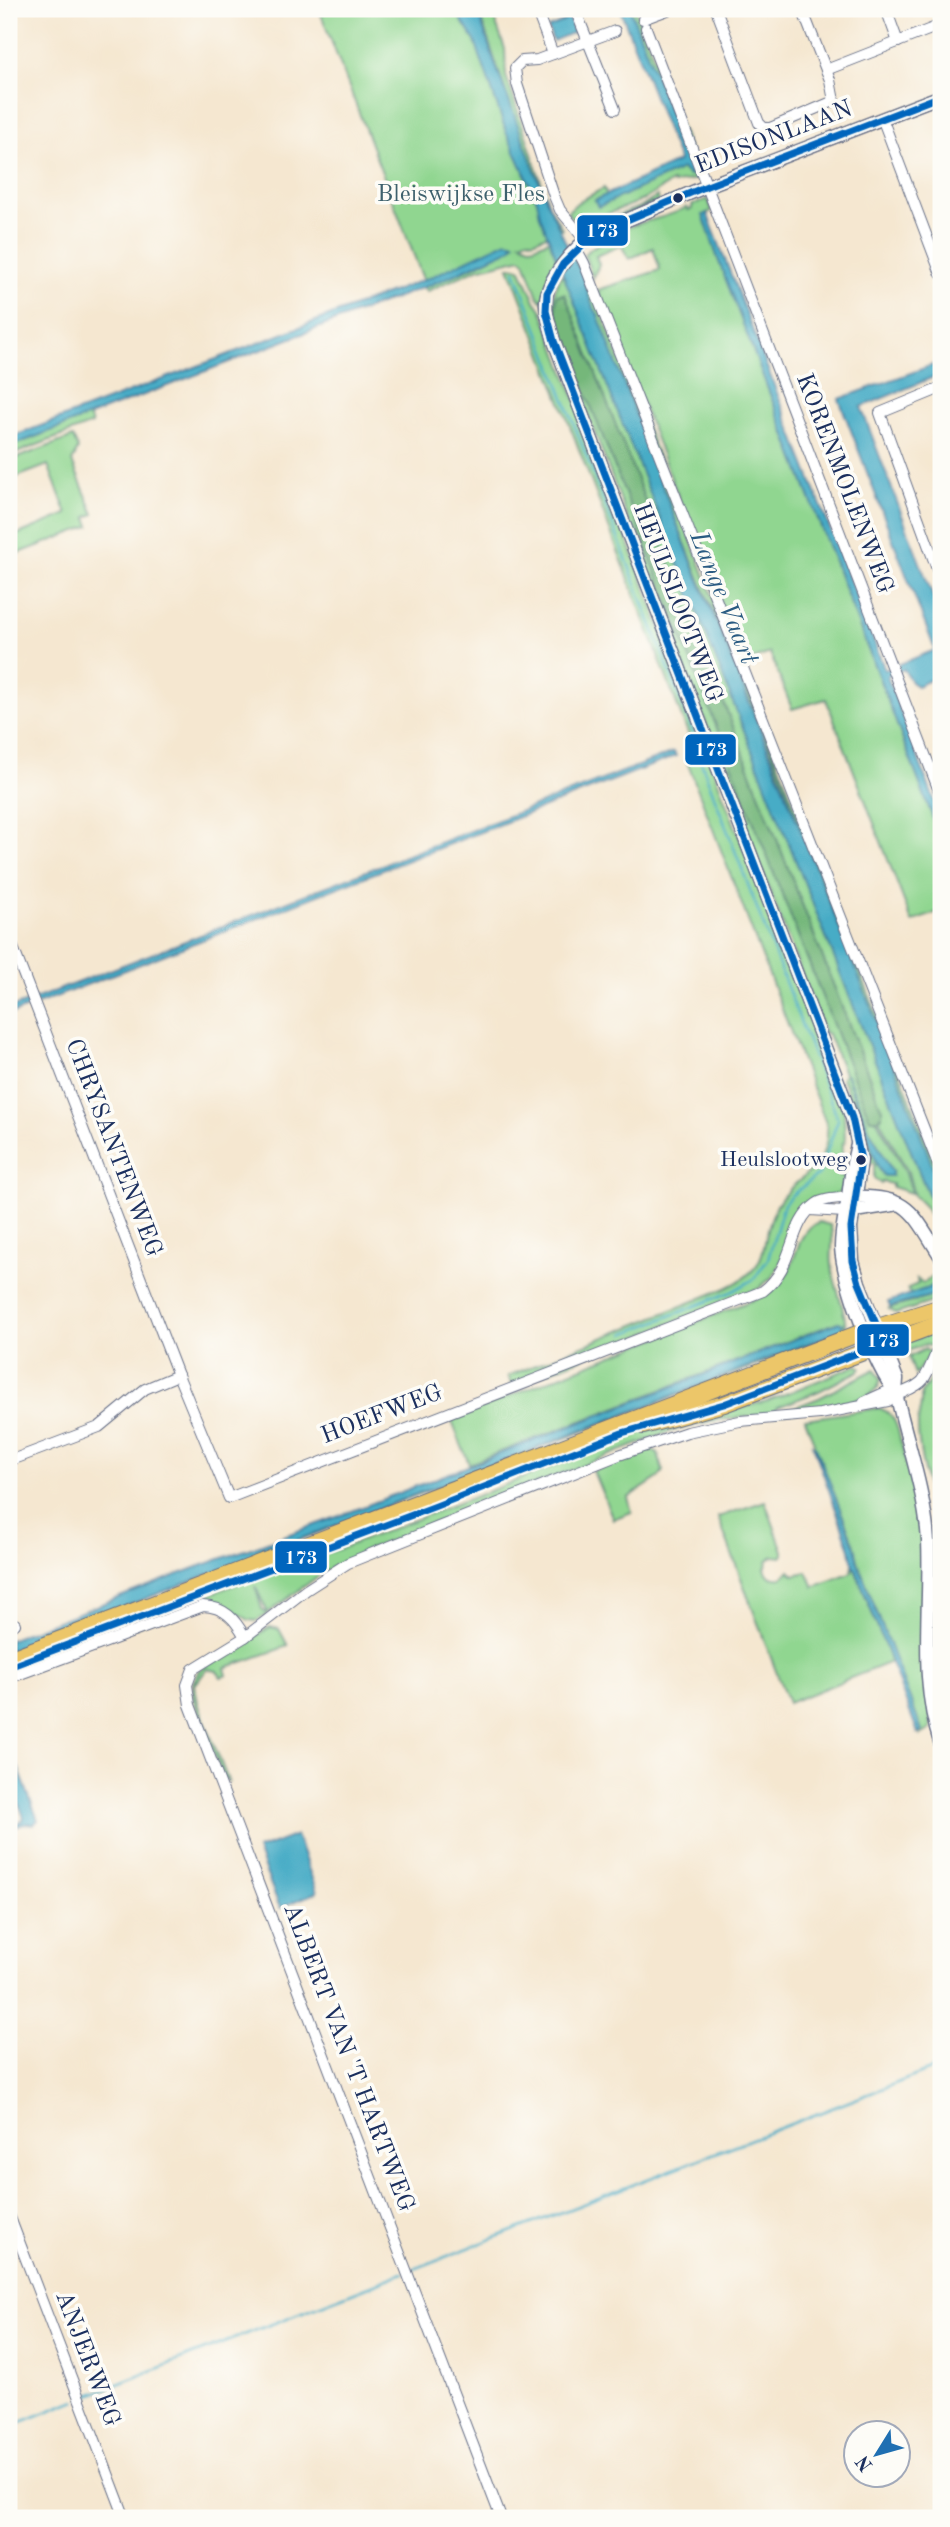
<svg xmlns="http://www.w3.org/2000/svg" width="950" height="2527" viewBox="0 0 950 2527" font-family="'Old Standard TT',serif">
  <style>
    .green { fill: #90d690; stroke: #568277; stroke-width: 2; fill-rule: evenodd }
    .forest { fill: #74b77a; stroke: #48736c; stroke-width: 2 }
    .water { fill: #47acc6; stroke: #316e92; stroke-width: 2 }
    .lines { fill: none; stroke-linecap: round; stroke-linejoin: round }
    .stream { stroke: #47acc6; stroke-width: 2.5 }
    .minor-casing { stroke: #676f86; stroke-width: 12 }
    .tertiary-casing { stroke: #676f86; stroke-width: 15 }
    .primary-casing { stroke: #676f86; stroke-width: 18 }
    .minor { stroke: #fff; stroke-width: 10 }
    .tertiary { stroke: #fff; stroke-width: 12 }
    .primary { stroke: #ecc669; stroke-width: 16 }
    .bus-1-casing { stroke: #fdfcf7; stroke-width: 12 }
    .bus-1 { stroke: #0065bd; stroke-width: 7 }
    .bus-dot { fill: #1b2f5e; stroke: #fdfcf7; stroke-width: 2.5 }
    .labels { text-anchor: middle; dominant-baseline: central; stroke-width: 7; stroke-linejoin: round; paint-order: stroke }
    .bus-label { font-size: 22px; fill: #1b2f5e; stroke: #fdfcf7; text-anchor: end }
    .street-label { font-size: 24px; fill: #1b2f5e; stroke: #fdfcf7 }
    .park-label { font-size: 24px; fill: #3e616d; stroke: #fdfcf7 }
    .water-label { font-size: 26px; font-style: italic; fill: #2a5b82; stroke: #fdfcf7 }
    .line-badge { stroke: #fdfcf7; stroke-width: 2.5 }
    .badge-label { font-size: 19px; text-anchor: middle; font-weight: bold; fill: #fff }
  </style>
  <rect width="100%" height="100%" fill="#fdfcf7"/>
  <filter id="ink" filterUnits="userSpaceOnUse"><feTurbulence type="fractalNoise" baseFrequency=".0143" numOctaves="2"/><feDisplacementMap in="SourceGraphic" scale="14" xChannelSelector="R" yChannelSelector="G"/><feConvolveMatrix kernelMatrix="1 2 1 2 8 2 1 2 1" color-interpolation-filters="sRGB"/></filter>
  <filter id="wash" filterUnits="userSpaceOnUse"><feTurbulence type="fractalNoise" baseFrequency=".00686" numOctaves="4" result="noise"/><feDisplacementMap in="SourceGraphic" scale="28" xChannelSelector="R" yChannelSelector="G"/><feGaussianBlur stdDeviation="1.57" result="paint"/><feColorMatrix in="noise" values="0 0 0 0 0 0 0 0 0 0 0 0 0 0 0 0 0 1.4 0 .05"/><feComposite in="paint" operator="in"/></filter>
  <g filter="url(#wash)">
    <rect width="100%" height="100%" fill="#f5e7d0"/>
    <g class="green">
      <path d="M319,9h135l21,32 32,93 30,66 12,34 -16,7 -5,-2 -7,3 11,5 17,-7 9,20 -16,41 -4,-4 -13,-36 -4,-3 -44,11 -50,22 -4,-3 54,-23 34,-18 -84,36 -2,-4h-2z"/>
      <path d="M478,9h13l14,40 1,27 43,129 13,24 -3,1 -38,-91z"/>
      <path d="M630,9h5l65,169 -27,6 -1,-2 -29,18 -57,22 -7,-2 -4,2 -8,-10 11,-10 26,-14 3,7 -12,5 3,7 84,-39 7,7 3,-1 -2,-9z"/>
      <path d="M657,196l2,5 -72,32 -8,-7 7,1 59,-22z"/>
      <path d="M708,199l4,12 -8,4 14,44 223,580v72l-29,11 -86,-223 -34,10 -22,-56 -27,10 -145,-373 62,-20 -7,-22 -24,11 -8,-14 -25,11 3,9 -6,13 -9,-24c17,-14 39,-26 60,-32 15,-4 29,-7 43,-15l1,3 4,-1v-4z"/>
      <path d="M580,258l361,920v12l-177,-457 -80,-192 -87,-228 -5,-7 -17,-44z"/>
      <path d="M509,267h8l4,3 14,31 7,10 161,431 -9,7z"/>
      <path d="M561,275l4,3 359,906 17,38v12l-17,-28 -10,-10 -6,-24 -29,-53 3,-9 -318,-816 -9,16 30,81 285,727 7,2 29,53 5,20 -19,-6v-3l-10,-2 -1,2 -7,-6v-15h-3l-1,-11h-2l-1,-9 -25,-65 2,-5 -16,-39 -4,-2 -267,-699c-5,-25 -7,-35 4,-58zM846,1073l23,56 23,42 -14,-4z"/>
      <path d="M89,416l3,8 -83,32v-9z"/>
      <path d="M73,437l5,12 -6,13 22,52 -7,3 3,9 -81,31v-19l58,-24 -19,-49 -39,15v-19z"/>
      <path d="M707,753l137,357 1,32 -2,1 -3,33h6l-1,11c-12,16 -34,8 -47,23l-17,52 -9,15 -14,12 -246,97 -4,-10 218,-88c51,-24 30,-44 51,-83 17,-30 53,-33 50,-79l-141,-367z"/>
      <path d="M819,1222l11,3c5,12 0,27 2,40 2,23 14,42 14,66l-837,320 829,-329 -369,142 -18,-45 314,-124c9,-6 18,-13 23,-23 10,-18 10,-42 31,-50z"/>
      <path d="M937,1267l4,4v8l-13,9 -18,6 -2,-6 10,-4 -1,-5 6,4 13,-8 -3,-5z"/>
      <path d="M941,1293v6l-45,15 -7,-5z"/>
      <path d="M941,1330v6l-8,10 -9,-1 -16,6 -4,-8z"/>
      <path d="M925,1349l5,4 -15,22 -6,-18z"/>
      <path d="M941,1356v120l-9,3v6h-5c-4,-19 -9,-38 -9,-58 -1,-11 5,-22 3,-34l6,-7z"/>
      <path d="M857,1365l4,2 -2,4 -40,20 -41,16 -6,7 -60,7 -43,11 -300,117 -44,22 -57,42 -13,-27 7,23 5,5 -11,7 -7,-1 -30,-18 -15,-1 -101,37 -2,-4 185,-68 56,-18 284,-110 27,-10 115,-27z"/>
      <path d="M875,1369l6,10c-1,2 -3,9 -4,10 -13,16 -77,22 -98,24l40,-15z"/>
      <path d="M879,1408c12,4 16,12 19,22l24,100 9,199 -10,6 -1,-3 2,-1 -65,-171 -1,-10 -51,-131z"/>
      <path d="M650,1449l8,5 5,17 -5,7 -30,20 4,14 -19,7 -20,-48z"/>
      <path d="M765,1501l19,53 -2,3 -8,-1 -6,4 -3,9c4,9 8,10 17,9l7,-8 5,5 13,-3 7,15 38,-15 1,-8 38,98 -103,41 -70,-186z"/>
      <path d="M270,1627l9,2 9,17 -63,22 2,7 -6,2 -4,-6 -10,-2 -12,16 3,18 30,78 -5,-3 -30,-80v-15l6,-13z"/>
    </g>
    <path class="forest" d="M565,294l317,816v6l-3,3h-9l-285,-728 -30,-81 2,-15z"/>
    <g class="water">
      <path d="M454,9h24c8,33 21,65 33,97 20,56 40,110 68,163 8,14 8,30 18,44 34,87 65,175 100,262 78,190 154,380 228,571l16,44v32l-17,-38 -384,-968 -3,-16 -30,-66 -32,-93z"/>
      <path d="M560,9h5l9,23 -21,9 -5,-13 17,-7z"/>
      <path d="M620,9h10l60,156 2,9 -3,2 -7,-7 -84,38 -3,-7 84,-39z"/>
      <path d="M707,213l178,457 50,-20 -96,-251 102,-37v12l-80,33 80,211v57l-24,11 -6,-4 -7,-13 -17,7 54,142v21l-223,-580 -15,-44z"/>
      <path d="M507,241l8,2 -5,6 -68,31 -433,167v-9l422,-161z"/>
      <path d="M674,752l2,4 -667,259v-6z"/>
      <path d="M846,1073l23,56 23,42v5h-8l-6,-9z"/>
      <path d="M941,1279v14l-51,14 -2,-5 40,-14z"/>
      <path d="M839,1322l4,2 -3,7 -831,320v-11l7,-3 179,-69 139,-50z"/>
      <path d="M813,1445l3,2 40,103 1,10 65,171 -4,2 -66,-173 -2,-11z"/>
      <path d="M9,1743l29,77 -4,4 -7,-1 -18,6v-3l12,-4 3,-4 -15,-44z"/>
      <path d="M296,1835l21,57 -37,16 -23,-58z"/>
    </g>
    <g class="lines">
      <g class="stream">
        <path d="M515,271l183,474"/>
        <path d="M624,1334l107,-42 23,-13 14,-20 16,-55 8,-9 27,-21 19,-54 -138,-361"/>
        <path d="M409,2271l532,-205"/>
        <path d="M82,2398l321,-125"/>
        <path d="M9,2427l67,-27"/>
      </g>
    </g>
  </g>
  <g filter="url(#ink)">
    <g class="lines">
      <defs>
        <g id="minor">
          <path d="M536,9l17,45"/>
          <path d="M575,9l40,100"/>
          <path d="M716,9l43,114 5,5h6l64,-27 -4,-21 -28,-71"/>
          <path d="M886,9l12,33"/>
          <path d="M643,19l27,-10"/>
          <path d="M646,28l295,768"/>
          <path d="M826,70l115,-45"/>
          <path d="M882,118l59,156"/>
          <path d="M585,240l-25,-30 -6,-14 -37,-112 -2,-16 7,-7 15,-1 78,-29"/>
          <path d="M576,248l8,15 357,909"/>
          <path d="M941,388l-61,25 61,167"/>
          <path d="M9,937l169,438"/>
          <path d="M810,1210l35,2"/>
          <path d="M864,1402l22,-10 10,1"/>
          <path d="M9,1461l90,-34 46,-38 33,-14 51,123 534,-207c33,-25 24,-66 53,-87 8,-6 22,-5 32,-7"/>
          <path d="M9,1627l6,-3"/>
          <path d="M9,1678l194,-72c22,1 32,13 42,31"/>
          <path d="M9,2215l116,303"/>
          <path d="M501,2518l-311,-813 -3,-20 6,-16 52,-32 61,-47 42,-27 271,-108 68,-23 53,-11 80,-7 68,-13c10,-9 27,-11 35,-21 8,-11 11,-25 18,-37"/>
        </g>
        <g id="tertiary">
          <path d="M941,96l-234,90 -113,48c-18,12 -48,44 -48,68 -1,12 5,26 8,39l298,777 9,42 -10,68 2,33 6,22 38,96 -1,14c11,49 29,99 32,148 3,69 -10,138 13,204"/>
          <path d="M857,1145c-5,18 -7,35 -9,53 -3,17 -7,32 -7,49 2,35 33,119 55,146"/>
          <path d="M851,1197c59,-3 62,17 90,60"/>
          <path d="M848,1212l51,-8"/>
        </g>
        <g id="primary">
          <path d="M643,1426l81,-22 217,-81"/>
          <path d="M9,1659l856,-328 76,-24"/>
        </g>
      </defs>
      <use href="#minor" class="minor-casing"/>
      <use href="#tertiary" class="tertiary-casing"/>
      <use href="#primary" class="primary-casing"/>
      <use href="#minor" class="minor"/>
      <use href="#tertiary" class="tertiary"/>
      <use href="#primary" class="primary"/>
      <defs>
        <path id="bus-1" d="M9,1667l427,-161 186,-73 102,-29 160,-61 -25,-60 -6,-22 -2,-33 10,-68 -9,-42 -298,-777 -8,-30 1,-18 16,-29 31,-30 113,-48 234,-90"/>
      </defs>
      <use href="#bus-1" class="bus-1-casing"/>
      <use href="#bus-1" class="bus-1"/>
    </g>
  </g>
  <g class="bus-dot">
    <circle cx="678" cy="198" r="6"/>
    <circle cx="861" cy="1160" r="6"/>
  </g>
  <g class="labels">
    <g class="bus-label">
      <text x="848" y="1160">Heulslootweg</text>
    </g>
    <g class="street-label">
      <text transform="translate(774 138) rotate(-21)">EDISONLAAN</text>
      <text transform="translate(844 484) rotate(69)">KORENMOLENWEG</text>
      <text transform="translate(677 603) rotate(69)">HEULSLOOTWEG</text>
      <text transform="translate(113 1148) rotate(69)">CHRYSANTENWEG</text>
      <text transform="translate(382 1415) rotate(-21)">HOEFWEG</text>
      <text transform="translate(348 2058) rotate(69)">ALBERT VAN 'T HARTWEG</text>
      <text transform="translate(87 2359) rotate(69)">ANJERWEG</text>
    </g>
    <g class="park-label">
      <text x="461" y="195">Bleiswijkse Fles</text>
    </g>
    <g class="water-label">
      <text transform="translate(723 598) rotate(68)">Lange Vaart</text>
    </g>
  </g>
  <g class="line-badge">
    <rect x="576" y="214" width="53" height="33" rx="7" fill="#0065bd"/>
    <rect x="684" y="733" width="53" height="33" rx="7" fill="#0065bd"/>
    <rect x="856" y="1323" width="54" height="34" rx="7" fill="#0065bd"/>
    <rect x="274" y="1540" width="54" height="34" rx="7" fill="#0065bd"/>
  </g>
  <g class="badge-label">
    <text x="602" y="237">173</text>
    <text x="711" y="756">173</text>
    <text x="883" y="1347">173</text>
    <text x="301" y="1564">173</text>
  </g>
  <rect width="950" height="2527" fill="none" stroke="#fdfcf7" stroke-width="35"/>
  <g transform="translate(877 2454) rotate(233)"><circle r="33" fill="#fdfcf7" stroke="#a3aaba" stroke-width="2"/>
  <path d="M0-5L12 26L0 18L-12 26Z" fill="#1f6fb2"/>
  <text y="-10" font-size="19" font-weight="bold" text-anchor="middle" fill="#1b2f5e">N</text>
  </g>
</svg>
